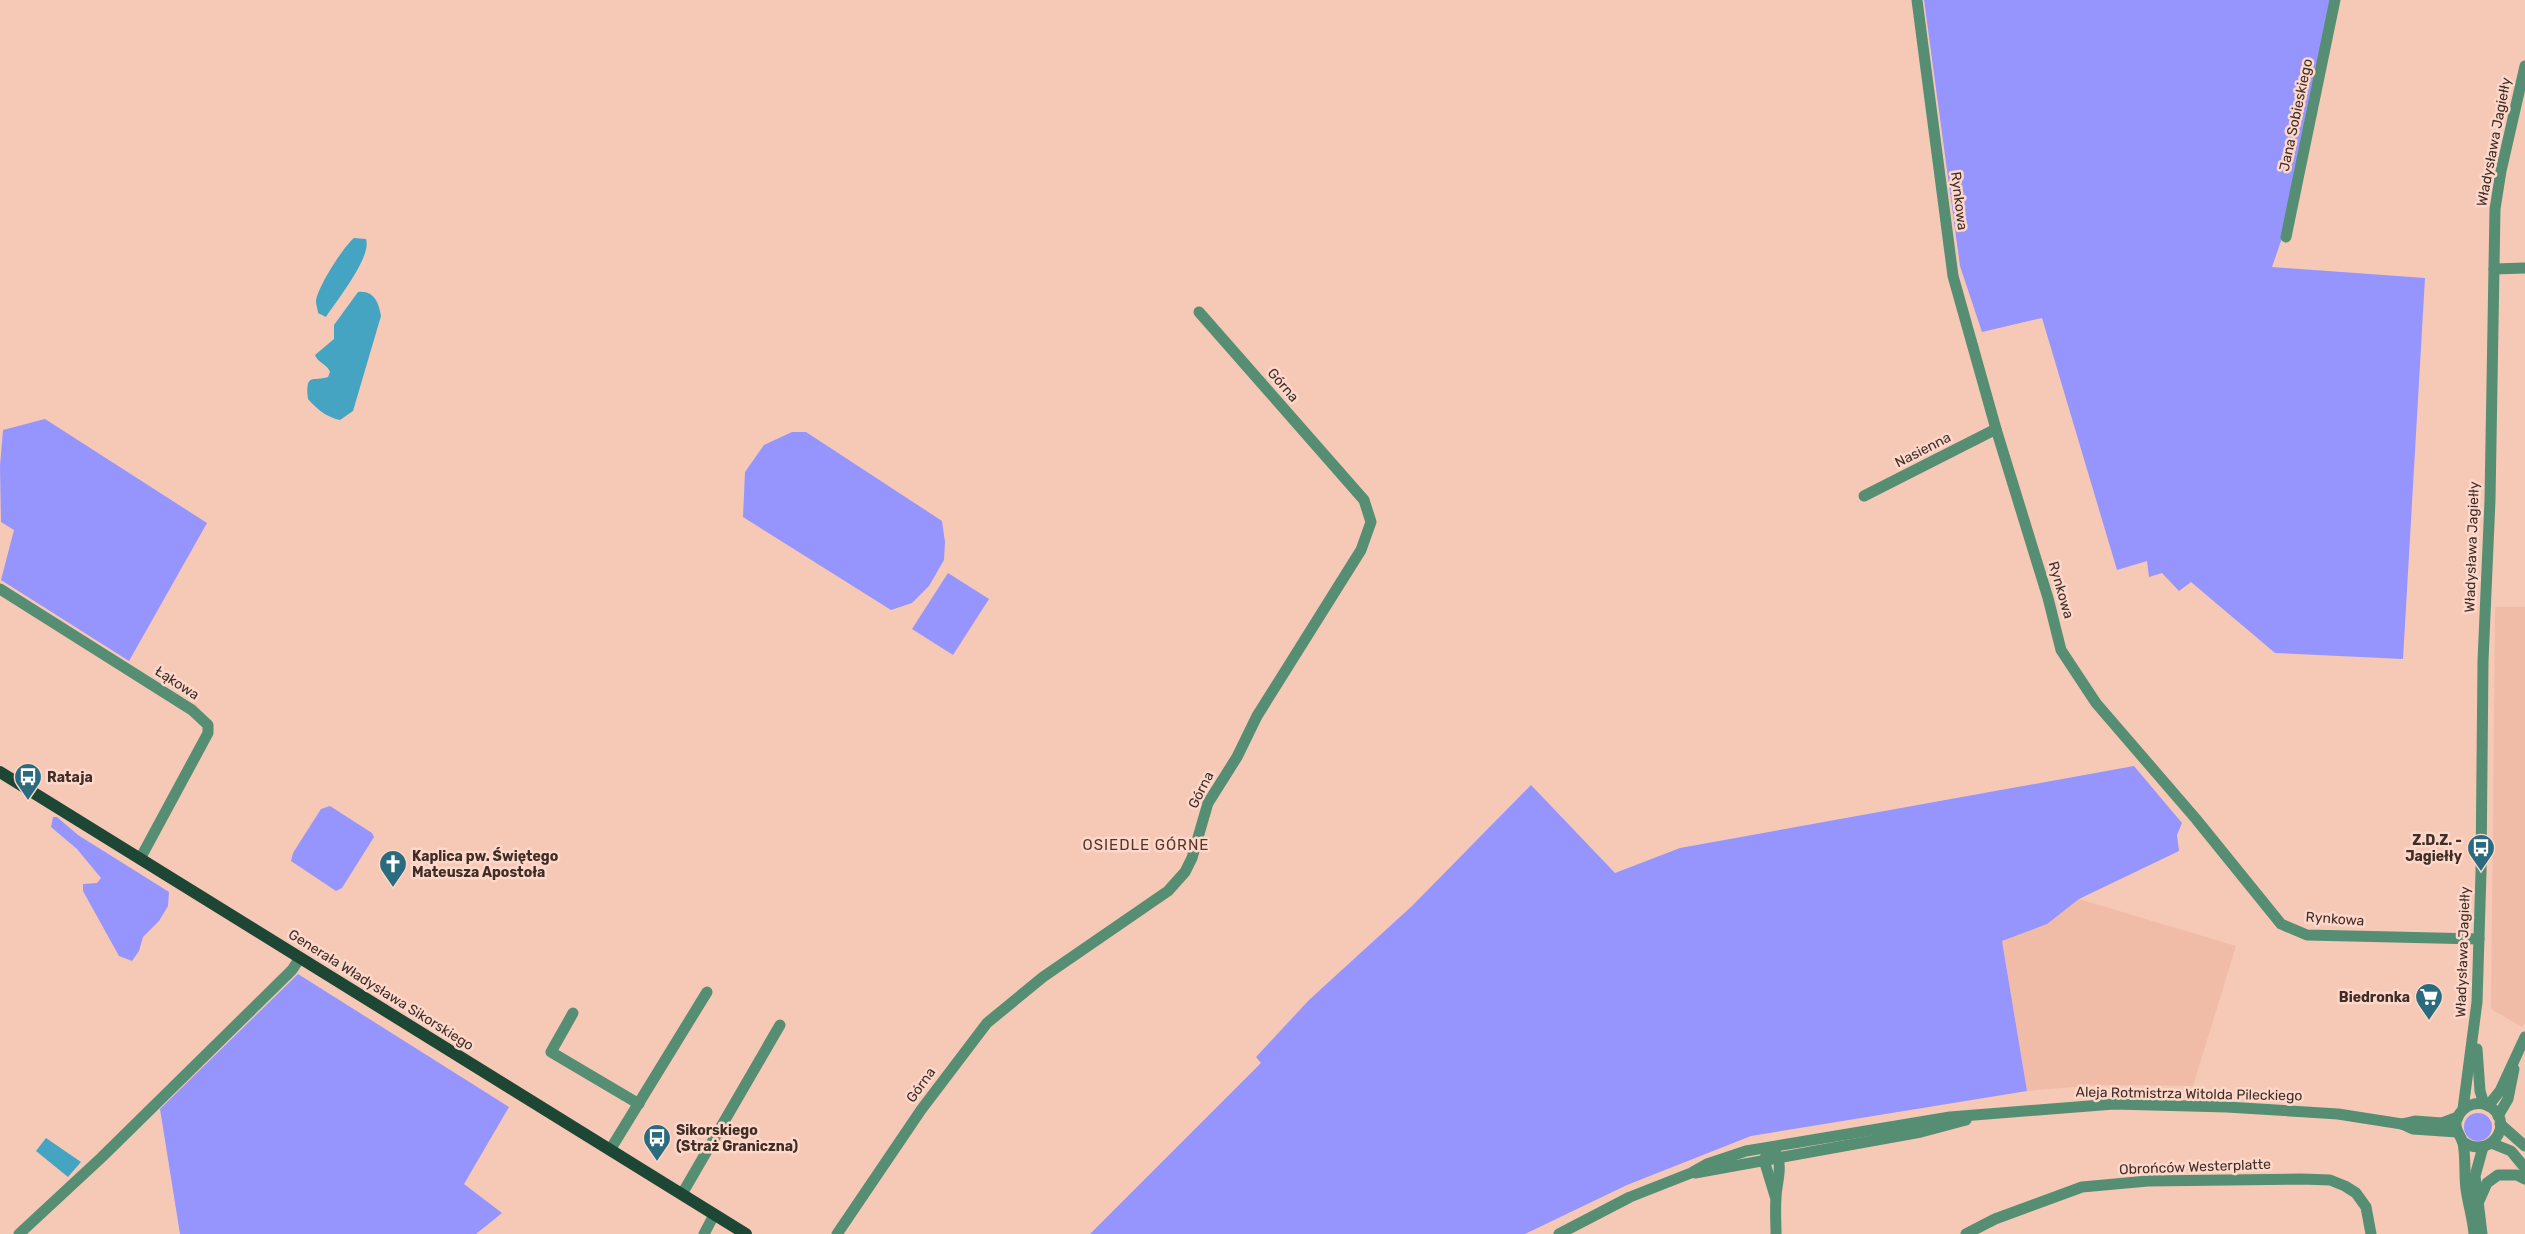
<svg xmlns="http://www.w3.org/2000/svg" width="2525" height="1234" viewBox="0 0 2525 1234" font-family="Rubik,sans-serif">
  <style>
    .built { fill: #f1bca7 }
    .green { fill: #9694fd }
    .water { fill: #45a4c2 }
    .lines { fill: none; stroke-linecap: round; stroke-linejoin: round }
    .minor { stroke: #558e73; stroke-width: 11 }
    .major { stroke: #1e4634; stroke-width: 12 }
    .labels { text-anchor: middle; dominant-baseline: central; stroke-width: 5; stroke-linejoin: round; paint-order: stroke }
    .street-label { font-size: 14px; fill: #3f2d26; stroke: #fdd8ca }
    .poi-label { font-size: 14px; font-weight: bold; fill: #3f2d26; stroke: #fdd8ca; text-anchor: start }
    .neighbourhood-label { font-size: 15px; letter-spacing: 1px; fill: #583426; stroke: #fdd8ca }
  </style>
  <rect width="100%" height="100%" fill="#f6c9b7"/>
  <g class="built">
    <path d="M2495,607h30v417l-3,3 -31,-18z"/>
    <path d="M2079,899l157,47 -43,140 -94,-1 -72,6 -25,-150 44,-17z"/>
  </g>
  <g class="green">
    <path d="M1924,0h408l-42,215 -18,52 153,11 -22,381 -128,-6 -84,-71 -12,9 -17,-18 -13,4 -2,-16 -30,9 -75,-252 -60,14 -22,-66z"/>
    <path d="M45,419l162,104 -78,138 -128,-81 13,-50 -13,-8 -1,-56 3,-36z"/>
    <path d="M792,432h14l136,89 3,21 -1,18 -15,26 -17,17 -21,7 -148,-93 2,-45 19,-27z"/>
    <path d="M948,573l41,26 -36,56 -41,-26z"/>
    <path d="M2134,766l48,57 -5,12 2,16 -100,48 -32,25 -45,17 25,150 -276,45 -124,49 -102,49h-435l171,-171 -5,-6 53,-57 103,-94 119,-121 84,88 65,-25z"/>
    <path d="M330,806l42,27 2,4 -32,51 -6,3 -45,-30 2,-8 28,-44z"/>
    <path d="M53,817h4l21,18 91,57 -1,14 -9,15 -16,16 -4,14 -7,10 -13,-5 -36,-65v-7l14,-1 4,-5 -24,-29 -26,-22z"/>
    <path d="M298,974l211,133 -45,77 38,29 -26,21h-296l-20,-125z"/>
    <circle cx="2478" cy="1127" r="14"/>
  </g>
  <g class="water">
    <path d="M354,238l12,1c6,18 -29,61 -40,78l-8,-4c0,-3 -2,-8 -2,-11 0,-13 28,-56 38,-64z"/>
    <path d="M358,292c16,-2 21,11 23,24l-28,95 -13,9c-14,-3 -23,-11 -32,-21 -3,-27 5,-17 20,-22l2,-5c-3,-8 -12,-9 -15,-17l19,-16v-14z"/>
    <path d="M46,1138l35,24 -13,15 -32,-26z"/>
  </g>
  <g class="lines">
    <g class="minor">
      <path d="M1917,0l36,276 43,153 52,169 13,52 35,53 100,116 85,105 26,11 172,4"/>
      <path d="M2286,237l49,-237"/>
      <path d="M2494,269l31,-1"/>
      <path d="M1864,496l132,-67"/>
      <path d="M0,589l192,121 16,15v8l-68,126"/>
      <path d="M573,1013l-22,39 88,52"/>
      <path d="M2477,1049l3,42 4,13"/>
      <path d="M2488,1106l12,-15 25,-54"/>
      <path d="M2463,1109l14,-107 4,-130 2,-211 7,-161 5,-291 6,-38 24,-105"/>
      <path d="M2498,1116l10,-17 6,-30"/>
      <path d="M2402,1124l13,-3 27,2 16,-6"/>
      <path d="M2500,1124l25,22"/>
      <path d="M2462,1141c26,20 53,-15 30,-33 -5,-4 -12,-5 -18,-4 -9,2 -16,9 -18,18 -1,9 5,14 7,21 3,15 1,31 3,46 2,15 7,30 8,45"/>
      <path d="M2491,1143l20,8 14,17"/>
      <path d="M610,1150l97,-158"/>
      <path d="M1775,1152c9,13 1,32 1,46 -1,12 0,24 0,36"/>
      <path d="M1767,1154l-3,6 11,36"/>
      <path d="M1695,1173l226,-41 45,-12"/>
      <path d="M682,1194l98,-169"/>
      <path d="M2479,1201l8,-18 11,-8h19l8,4"/>
      <path d="M19,1234l83,-77 190,-187 8,-12"/>
      <path d="M704,1234l10,-19"/>
      <path d="M837,1234l84,-124 66,-87 56,-46 125,-86 17,-19 7,-14 16,-55 29,-46 20,-41 104,-166 10,-28 -7,-22 -165,-188"/>
      <path d="M1559,1234l71,-37 61,-24 16,-9 39,-13 204,-34 164,-13 113,3 111,7 64,10 11,5 44,3"/>
      <path d="M1966,1234l29,-15 87,-32 66,-6 154,-2 28,1 15,6 11,7 10,14 5,27"/>
      <path d="M2482,1234l-7,-58 8,-29"/>
    </g>
    <path class="major" d="M0,772l746,462"/>
  </g>
  <defs>
    <symbol id="bus-pin" viewBox="-11 -11 22 30"><path d="M0 17L-7.5 6A9.5 9.5 0 1 1 7.5 6Z" fill="#2b6b7f" stroke="#fdd8ca"/><path d="M-5-6H5V4H4V6H2V4H-2V6H-4V4H-5ZM-3.5-4V0h7V-4ZM-3.5 1.2v1.5H-2V1.2ZM2 1.2v1.5H3.5V1.2Z" fill="#fff"/></symbol>
    <symbol id="church-pin" viewBox="-11 -11 22 30"><path d="M0 17L-7.5 6A9.5 9.5 0 1 1 7.5 6Z" fill="#2b6b7f" stroke="#fdd8ca"/><path d="M-1.2-6h2.4v3.5h3.3v2.4h-3.3V6h-2.4V-.1h-3.3v-2.4h3.3Z" fill="#fff"/></symbol>
    <symbol id="supermarket-pin" viewBox="-11 -11 22 30"><path d="M0 17L-7.5 6A9.5 9.5 0 1 1 7.5 6Z" fill="#2b6b7f" stroke="#fdd8ca"/><path d="M-6-5.5h2.5l.6 2H6L4.5 2H-2.5L-4.4-4H-6ZM-1.5 3.2a1.3 1.3 0 1 0 .1 0ZM3 3.2a1.3 1.3 0 1 0 .1 0Z" fill="#fff"/></symbol>
  </defs>
  <g fill-rule="evenodd">
    <use href="#bus-pin" x="12" y="761" width="32" height="43"/>
    <use href="#bus-pin" x="2465" y="832" width="32" height="43"/>
    <use href="#church-pin" x="377" y="848" width="32" height="43"/>
    <use href="#supermarket-pin" x="2413" y="981" width="32" height="43"/>
    <use href="#bus-pin" x="641" y="1122" width="32" height="43"/>
  </g>
  <g class="labels">
    <g class="street-label">
      <text transform="translate(2296 115) rotate(-78)">Jana Sobieskiego</text>
      <text transform="translate(2494 142) rotate(-79)">Władysława Jagiełły</text>
      <text transform="translate(1959 201) rotate(83)">Rynkowa</text>
      <text transform="translate(1283 385) rotate(49)">Górna</text>
      <text transform="translate(1923 450) rotate(-27)">Nasienna</text>
      <text transform="translate(2472 547) rotate(-88)">Władysława Jagiełły</text>
      <text transform="translate(2061 590) rotate(74)">Rynkowa</text>
      <text transform="translate(177 683) rotate(33)">Łąkowa</text>
      <text transform="translate(1201 790) rotate(-63)">Górna</text>
      <text transform="translate(2335 919) rotate(4)">Rynkowa</text>
      <text transform="translate(2463 952) rotate(-88)">Władysława Jagiełły</text>
      <text transform="translate(381 990) rotate(32)">Generała Władysława Sikorskiego</text>
      <text transform="translate(921 1085) rotate(-54)">Górna</text>
      <text transform="translate(2189 1094) rotate(1)">Aleja Rotmistrza Witolda Pileckiego</text>
      <text transform="translate(2195 1167) rotate(-2)">Obrońców Westerplatte</text>
    </g>
    <g class="poi-label">
      <text x="47" y="777">Rataja</text>
      <text x="2462" y="840" text-anchor="end">Z.D.Z. -<tspan x="2462" dy="16">Jagiełły</tspan></text>
      <text x="412" y="856">Kaplica pw. Świętego<tspan x="412" dy="16">Mateusza Apostoła</tspan></text>
      <text x="2410" y="997" text-anchor="end">Biedronka</text>
      <text x="676" y="1130">Sikorskiego<tspan x="676" dy="16">(Straż Graniczna)</tspan></text>
    </g>
    <g class="neighbourhood-label">
      <text x="1146" y="845">OSIEDLE GÓRNE</text>
    </g>
  </g>
</svg>
